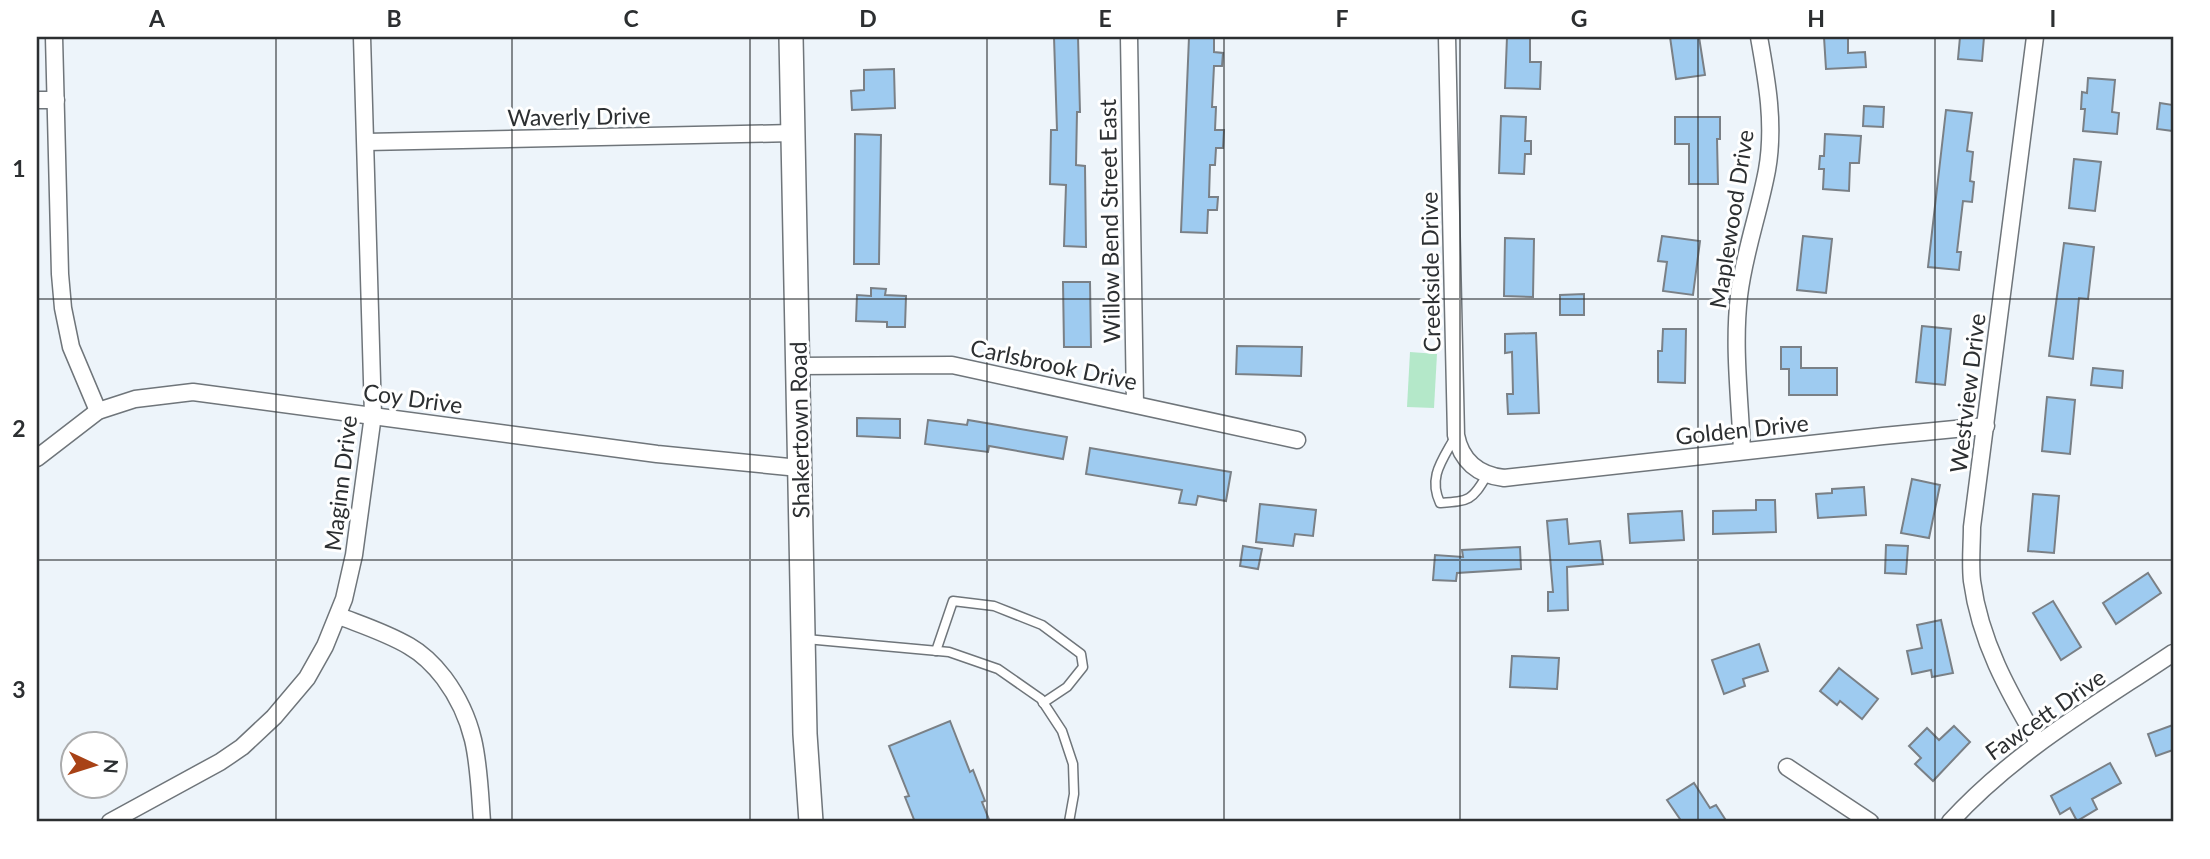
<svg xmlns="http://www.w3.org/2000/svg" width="2210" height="859" viewBox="0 0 2210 859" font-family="Lato,sans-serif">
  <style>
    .green { fill: #b4e8c9 }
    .building { fill: #9ecbf0; stroke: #7a8086; stroke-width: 2 }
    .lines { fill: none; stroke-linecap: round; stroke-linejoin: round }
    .lane-casing { stroke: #6f757a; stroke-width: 11 }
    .street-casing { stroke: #6f757a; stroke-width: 19 }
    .secondary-casing { stroke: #6f757a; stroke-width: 26 }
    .lane { stroke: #fff; stroke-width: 8 }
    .street { stroke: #fff; stroke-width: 16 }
    .secondary { stroke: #fff; stroke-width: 23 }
    .grid { fill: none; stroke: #2c2f31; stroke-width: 2; stroke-opacity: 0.55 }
    .labels { text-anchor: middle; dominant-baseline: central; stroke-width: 6; stroke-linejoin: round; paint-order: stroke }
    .street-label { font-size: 23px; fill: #2c2f31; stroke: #fff }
    .neatline { fill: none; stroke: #2c2f31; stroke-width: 2.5 }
    .grid-label { font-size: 23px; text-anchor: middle; font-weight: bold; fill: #2c2f31 }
  </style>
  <rect width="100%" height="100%" fill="#edf4fa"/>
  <path class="green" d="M1410,352l27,2 -3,54 -27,-1z"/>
  <g class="building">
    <path d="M1054,37h24l2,75h-3l-1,53 9,1 1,81 -22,-1 2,-61 -16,-1 1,-54h6z"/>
    <path d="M1189,37h25v15l9,1 -1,13h-8l-2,41h4l-1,23h9l-1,18h-7l-1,17h-5l-1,32h9l-1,13h-9l-1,23 -26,-1z"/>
    <path d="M1507,37h23v25h11l-1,27 -35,-1z"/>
    <path d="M1670,37h29l6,38 -29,4z"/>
    <path d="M1824,37h24v16l17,-1 1,15 -40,2z"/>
    <path d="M1960,37h24l-2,24 -24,-2z"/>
    <path d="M894,69l1,39 -43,2 -1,-19 13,-1v-20z"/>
    <path d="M2088,78l27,2 -3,32 7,1 -2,21 -34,-3 2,-22h-4l1,-17 5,1z"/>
    <path d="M2160,103l13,2v26l-16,-2z"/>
    <path d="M1864,106l20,1 -1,20 -20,-1z"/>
    <path d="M1946,110l26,3 -5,38 6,1 -3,29 4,1 -2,20 -9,-1 -6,51h4l-2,18 -31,-3z"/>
    <path d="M1501,116l25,1 -1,24h6v13h-6l-1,20 -25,-1z"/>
    <path d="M1675,117h45v22h-3l1,45h-29v-40h-14z"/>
    <path d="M855,134l26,1 -2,129h-25z"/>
    <path d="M1825,134l36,2 -2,27h-9l-1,28 -26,-2 1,-20h-5l1,-13h4z"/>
    <path d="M2074,159l27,3 -6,49 -26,-3z"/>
    <path d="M1662,236l38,5 -7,54 -30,-4 4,-29 -9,-1z"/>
    <path d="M1803,236l29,3 -6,54 -29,-3z"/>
    <path d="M1505,238l29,1 -1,58 -29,-1z"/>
    <path d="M2064,243l30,4 -6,52 -9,-1 -6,61 -24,-3z"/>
    <path d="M1063,282h27l1,65h-27z"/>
    <path d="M871,288l15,1 -1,6 21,1 -1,31h-18v-5l-31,-1 1,-26 14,1z"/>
    <path d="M1584,294v21h-24v-20z"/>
    <path d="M1922,326l29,3 -6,56 -29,-3z"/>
    <path d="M1663,329h23l-1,54 -27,-1v-31h4z"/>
    <path d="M1536,333l3,80 -31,1 -1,-20h6l-1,-42 -7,1v-19z"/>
    <path d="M1237,346l65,1 -1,29 -65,-2z"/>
    <path d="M1781,347h20v21h36v27h-48v-26h-8z"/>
    <path d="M2093,368l30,3 -1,17 -31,-3z"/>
    <path d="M2047,397l28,3 -5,54 -28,-3z"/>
    <path d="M857,418l43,1v19l-43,-2z"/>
    <path d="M928,420l39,5 1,-5 99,17 -4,22 -74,-13 -1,6 -63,-8z"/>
    <path d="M1090,448l141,24 -5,29 -28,-5 -2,9 -17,-2 3,-13 -96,-16z"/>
    <path d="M1912,479l28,6 -11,53 -28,-5z"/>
    <path d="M1864,487l2,28 -48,3 -2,-24 16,-1v-4z"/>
    <path d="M2033,494l26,2 -5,57 -26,-2z"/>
    <path d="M1756,500h19l1,32 -63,2v-23l43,-1z"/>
    <path d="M1260,504l56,6 -3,26 -18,-2 -2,12 -37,-4z"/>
    <path d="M1682,511l2,29 -54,3 -2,-29z"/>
    <path d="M1567,519l2,25 31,-3 3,23 -36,3 1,43 -20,1v-19h5l-6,-71z"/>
    <path d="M1886,545l22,1 -2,28 -21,-1z"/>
    <path d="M1243,546l19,3 -4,20 -18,-3z"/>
    <path d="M1520,547l1,22 -64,4 -1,8 -23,-1 2,-25 28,2 -1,-7z"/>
    <path d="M2148,573l13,20 -45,31 -13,-21z"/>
    <path d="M2053,601l28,46 -20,13 -28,-47z"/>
    <path d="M1941,620l12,53 -21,4 -1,-7 -19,4 -5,-23 15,-3 -5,-23z"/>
    <path d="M1759,644l9,27 -25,8 2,7 -21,8 -12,-34z"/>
    <path d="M1512,656l47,2 -2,31 -47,-2z"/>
    <path d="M1839,668l39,31 -16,20 -22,-18 -3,4 -17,-14z"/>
    <path d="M950,721l20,51 3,-2 12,31 -3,1 8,20h-75l-10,-25 4,-1 -20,-50z"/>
    <path d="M2173,725v25l-17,6 -8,-22z"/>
    <path d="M1954,726l16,16 -37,39 -18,-17 6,-6 -12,-12 18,-18 12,12z"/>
    <path d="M2110,763l11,20 -29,16 5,10 -20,12 -7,-13 -10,6 -9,-18z"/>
    <path d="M1694,783l16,25 6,-3 11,17h-45l-15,-22z"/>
  </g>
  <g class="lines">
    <defs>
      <g id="lane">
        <path d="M1455,437c-13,24 -27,40 -15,66 29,-2 32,-2 47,-28"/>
        <path d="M806,639l143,13 49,17 43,30 21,32 11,33 1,30 -5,28"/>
        <path d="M936,651l17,-50 41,5 48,19 39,29 2,13 -16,20 -24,16"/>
      </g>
      <g id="street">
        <path d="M54,37l6,237 3,34 8,39 27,64"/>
        <path d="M1129,37l6,367"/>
        <path d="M1447,37l9,398c5,26 22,40 48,43l379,-42 103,-10"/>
        <path d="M2035,37l-63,490c0,18 -2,36 0,54 8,60 36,110 66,161"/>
        <path d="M37,100h19"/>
        <path d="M366,142l427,-9"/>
        <path d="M797,366l155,-1 345,75"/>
        <path d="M1742,451c-2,-51 -9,-104 -3,-155 5,-43 20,-83 28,-126 8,-45 0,-89 -8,-133"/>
        <path d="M37,458l61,-47 37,-12 58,-7 464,62 142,14"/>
        <path d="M339,616c23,9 48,17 70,30 14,8 25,19 35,32 35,47 34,89 38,144"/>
        <path d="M1787,767l83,55"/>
        <path d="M110,822l110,-60 22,-15 32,-30 33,-39 18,-32 19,-47 10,-44 19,-140 -11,-378"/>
        <path d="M1950,822c65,-71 144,-116 223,-169"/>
      </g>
      <path id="secondary" d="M791,37l14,697 6,88"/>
    </defs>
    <use href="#lane" class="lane-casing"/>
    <use href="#street" class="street-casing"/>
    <use href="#secondary" class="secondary-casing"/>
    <use href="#lane" class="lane"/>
    <use href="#street" class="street"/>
    <use href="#secondary" class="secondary"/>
  </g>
  <path class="grid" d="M276,37v785M512,37v785M750,37v785M987,37v785M1224,37v785M1460,37v785M1698,37v785M1935,37v785M37,299h2136M37,560h2136"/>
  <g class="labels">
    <g class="street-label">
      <text transform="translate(579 116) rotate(-1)">Waverly Drive</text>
      <text transform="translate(1731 219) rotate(-81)">Maplewood Drive</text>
      <text transform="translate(1109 221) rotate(-91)">Willow Bend Street East</text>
      <text transform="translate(1430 272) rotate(-91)">Creekside Drive</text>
      <text transform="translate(1054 364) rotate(12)">Carlsbrook Drive</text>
      <text transform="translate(1967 393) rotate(-83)">Westview Drive</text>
      <text transform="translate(413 398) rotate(8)">Coy Drive</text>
      <text transform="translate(1742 429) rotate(-6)">Golden Drive</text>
      <text transform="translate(799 430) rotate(-91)">Shakertown Road</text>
      <text transform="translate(340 483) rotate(-83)">Maginn Drive</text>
      <text transform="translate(2045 714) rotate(-35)">Fawcett Drive</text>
    </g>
  </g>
  <rect width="2210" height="859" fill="none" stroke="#ffffff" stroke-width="77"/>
  <g transform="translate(94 765) rotate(94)"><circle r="33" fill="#ffffff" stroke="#abacad" stroke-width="2"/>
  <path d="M0-5L12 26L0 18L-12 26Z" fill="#a84216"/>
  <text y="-10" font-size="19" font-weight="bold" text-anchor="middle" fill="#2c2f31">N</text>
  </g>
  <rect x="38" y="38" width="2134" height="782" class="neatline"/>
  <g class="grid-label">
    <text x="157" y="27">A</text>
    <text x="394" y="27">B</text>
    <text x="631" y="27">C</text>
    <text x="868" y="27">D</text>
    <text x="1105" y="27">E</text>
    <text x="1342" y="27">F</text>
    <text x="1579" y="27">G</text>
    <text x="1816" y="27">H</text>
    <text x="2053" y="27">I</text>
    <text x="19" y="177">1</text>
    <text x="19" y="437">2</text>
    <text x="19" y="698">3</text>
  </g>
</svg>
